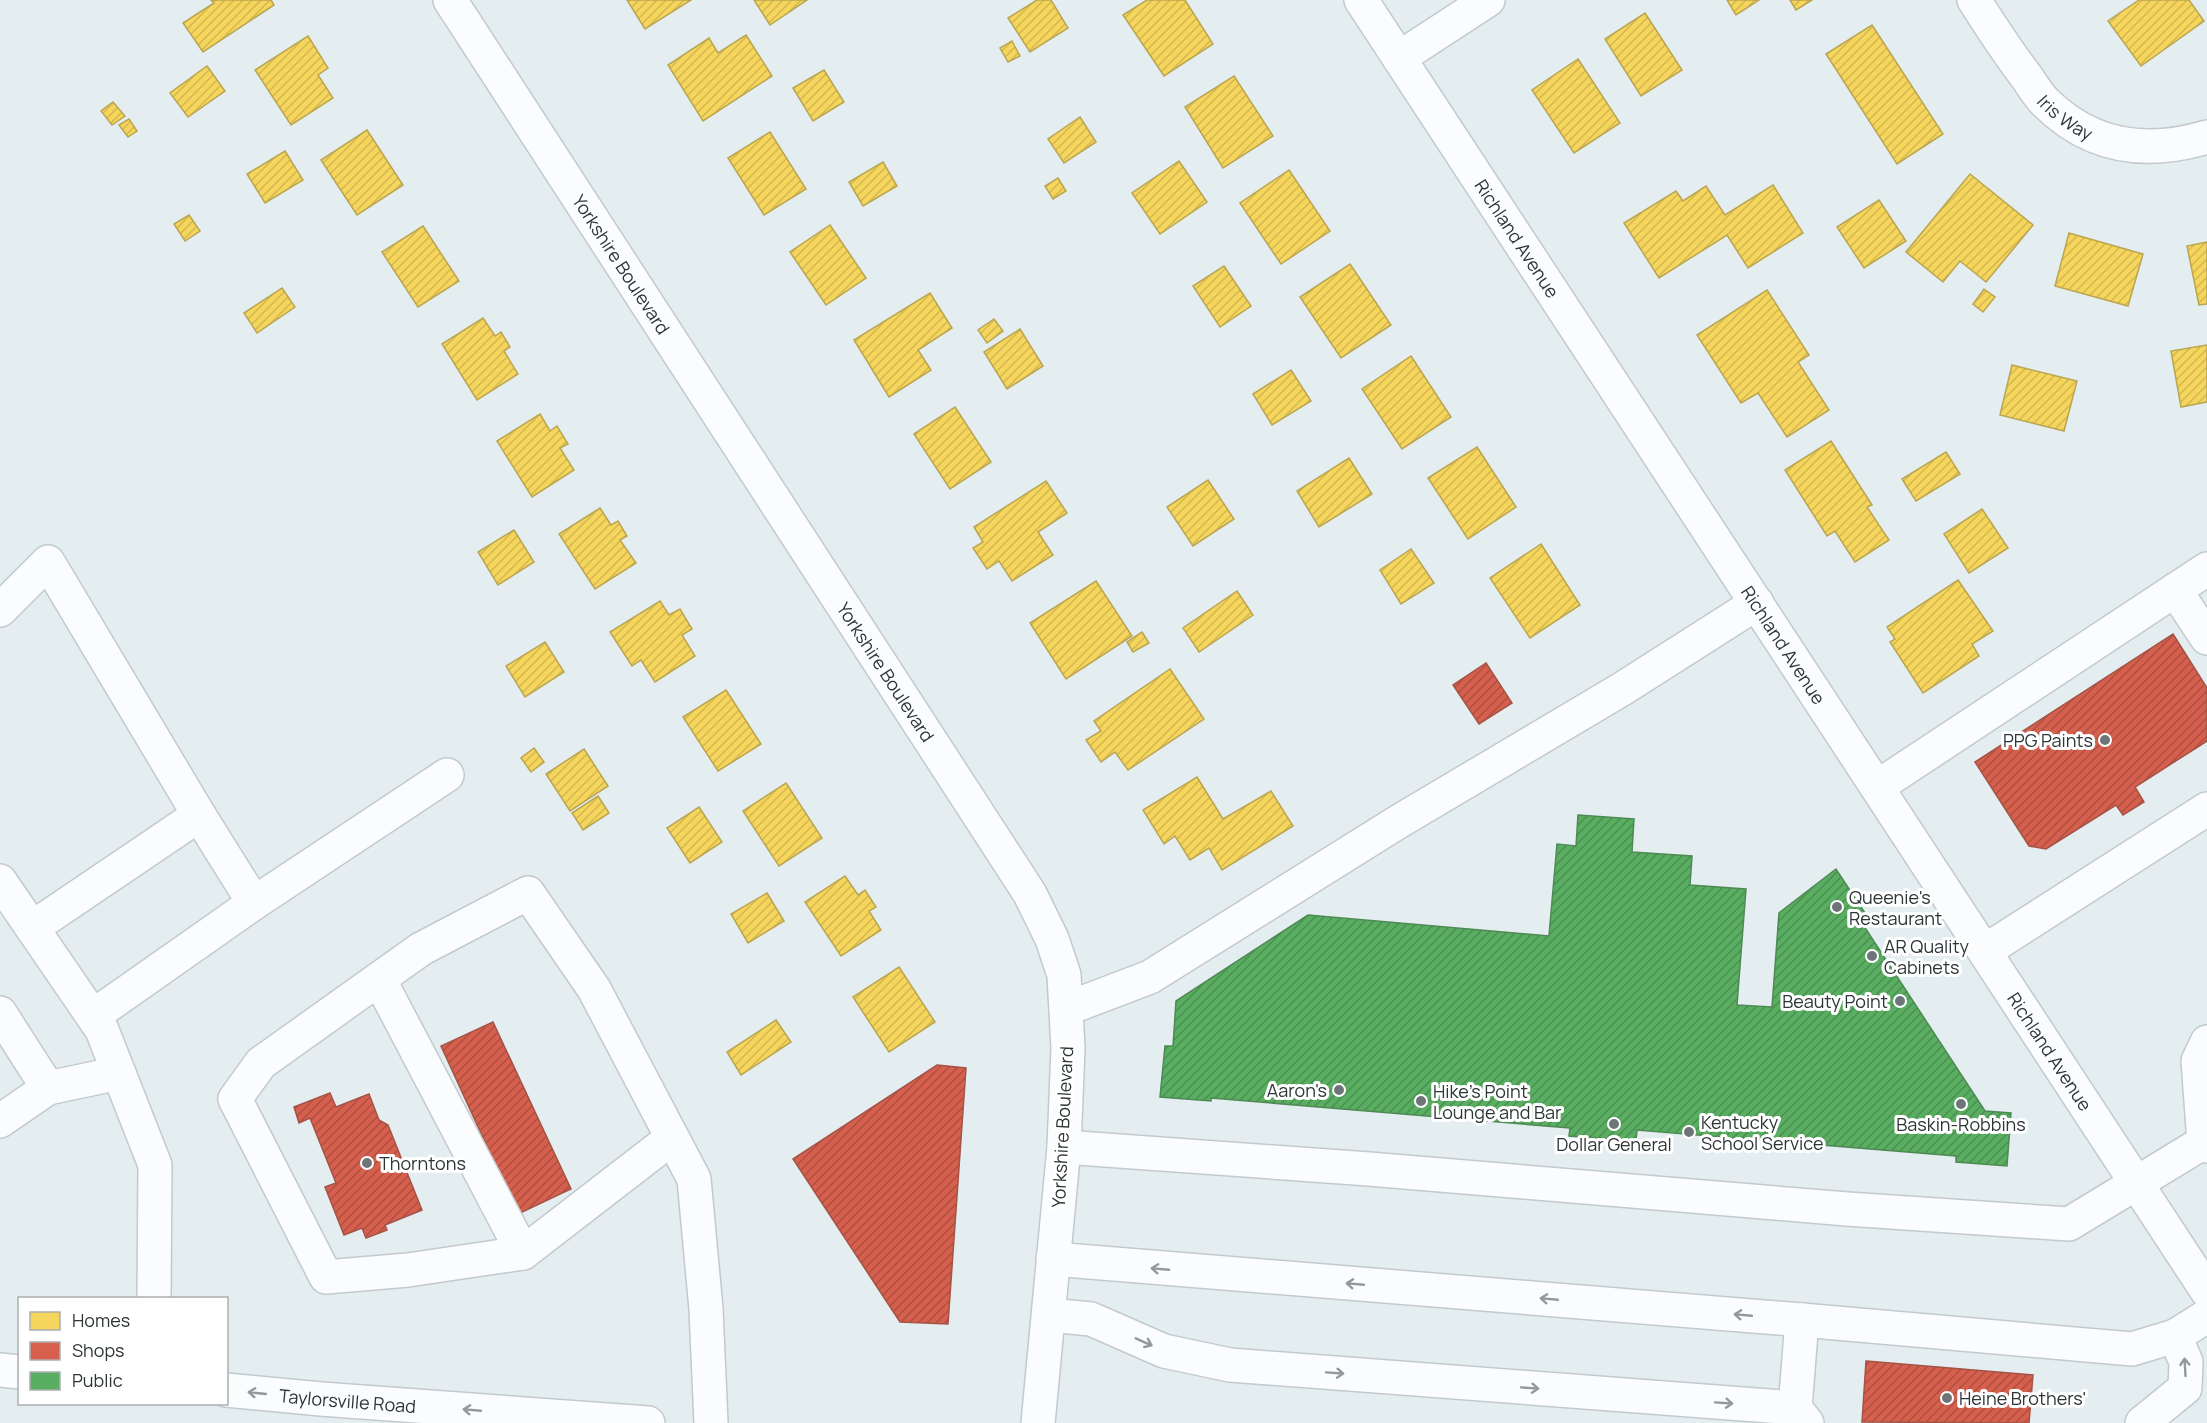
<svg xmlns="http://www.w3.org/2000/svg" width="2207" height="1423" viewBox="0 0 2207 1423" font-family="Manrope,sans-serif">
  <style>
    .homes { fill: url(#homes-hatch); stroke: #baa551; stroke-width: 1.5 }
    .shops { fill: url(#shops-hatch); stroke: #a45346; stroke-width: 1.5 }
    .public { fill: url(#public-hatch); stroke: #4d8a54; stroke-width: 1.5 }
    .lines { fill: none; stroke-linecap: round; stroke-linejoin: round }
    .minor-casing { stroke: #c3cacc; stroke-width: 36 }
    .major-casing { stroke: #c3cacc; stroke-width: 36 }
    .minor { stroke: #fbfcfd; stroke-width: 33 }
    .major { stroke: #fbfcfd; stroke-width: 33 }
    .oneway { stroke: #94989a }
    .poi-dot { fill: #6e7578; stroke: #fff; stroke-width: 2 }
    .labels { text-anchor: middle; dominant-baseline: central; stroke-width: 6; stroke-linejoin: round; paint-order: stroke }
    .street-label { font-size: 18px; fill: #2e3537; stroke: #fff }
    .poi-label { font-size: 18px; fill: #2e3537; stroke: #fff; text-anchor: start }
  </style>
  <defs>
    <pattern id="homes-hatch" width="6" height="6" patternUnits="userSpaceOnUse" patternTransform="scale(1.5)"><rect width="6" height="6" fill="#f6d55c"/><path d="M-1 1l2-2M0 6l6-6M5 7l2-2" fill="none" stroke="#d3b751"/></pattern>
    <pattern id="shops-hatch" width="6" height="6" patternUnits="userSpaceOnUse" patternTransform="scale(1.5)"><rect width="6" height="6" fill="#d6604d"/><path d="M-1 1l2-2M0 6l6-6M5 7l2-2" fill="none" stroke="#ae5041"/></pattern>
    <pattern id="public-hatch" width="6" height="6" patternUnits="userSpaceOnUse" patternTransform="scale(1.5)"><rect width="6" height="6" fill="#5aae61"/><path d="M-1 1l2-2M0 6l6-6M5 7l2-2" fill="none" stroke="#4b8e51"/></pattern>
  </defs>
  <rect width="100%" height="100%" fill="#e4edf0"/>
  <g class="homes">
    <path d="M211,0h60l3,5 -71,47 -20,-29 31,-20z"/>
    <path d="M627,0h64l-46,29z"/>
    <path d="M754,0h53l-37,25z"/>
    <path d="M1037,0h14l17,28 -38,24 -22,-34z"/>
    <path d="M1147,0h38l28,44 -49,32 -41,-61z"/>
    <path d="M1727,0h32l-23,15z"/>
    <path d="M1790,0h22l-16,10z"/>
    <path d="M2139,0h50l15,21 -63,45 -33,-45z"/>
    <path d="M1645,13l37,57 -41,26 -36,-57z"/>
    <path d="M1872,25l71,109 -46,30 -71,-110z"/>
    <path d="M746,35l26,41 -69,45 -35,-56 41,-27 9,15z"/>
    <path d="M308,36l20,32 -10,7 15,23 -42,27 -36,-55z"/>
    <path d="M1012,41l8,15 -12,6 -8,-14z"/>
    <path d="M1578,59l42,64 -46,30 -42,-63z"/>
    <path d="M207,66l18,25 -37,26 -18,-24z"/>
    <path d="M824,70l20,32 -31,19 -20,-33z"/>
    <path d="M1234,76l39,60 -50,32 -38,-61z"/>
    <path d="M113,102l12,14 -13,9 -11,-14z"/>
    <path d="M1080,117l16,25 -32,21 -16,-24z"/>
    <path d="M129,119l8,12 -9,6 -9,-12z"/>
    <path d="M367,130l36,55 -46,30 -36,-55z"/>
    <path d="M770,132l36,57 -42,26 -36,-57z"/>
    <path d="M285,151l18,29 -38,23 -18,-29z"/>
    <path d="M1179,161l28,41 -47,32 -28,-41z"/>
    <path d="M883,162l14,24 -34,20 -14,-24z"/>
    <path d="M1289,170l41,61 -49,33 -41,-61z"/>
    <path d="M1970,174l63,51 -47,57 -26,-21 -17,21 -37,-30z"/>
    <path d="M1058,178l8,13 -13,8 -8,-13z"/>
    <path d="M1773,185l30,48 -55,35 -21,-33 -68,43 -35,-55 52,-32 7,10 23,-15 19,29z"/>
    <path d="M1879,200l27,41 -42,27 -27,-41z"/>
    <path d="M189,215l11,16 -15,10 -11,-17z"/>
    <path d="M830,225l36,53 -40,27 -36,-53z"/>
    <path d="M423,226l36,55 -41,26 -36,-55z"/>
    <path d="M2069,233l74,21 -15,52 -73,-20z"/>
    <path d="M2207,242v62l-8,1 -12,-59z"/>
    <path d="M1350,264l41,61 -50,33 -41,-61z"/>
    <path d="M1224,266l27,40 -31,21 -27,-41z"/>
    <path d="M282,288l13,19 -38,26 -13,-20z"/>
    <path d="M1984,289l11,8 -12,15 -10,-8z"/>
    <path d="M1767,290l42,65 -11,7 31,48 -42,27 -29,-44 -17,10 -44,-68z"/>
    <path d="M930,293l22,35 -34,22 13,20 -42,27 -35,-57z"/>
    <path d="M483,318l12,18 6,-4 9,15 -6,4 14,23 -41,26 -35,-56z"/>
    <path d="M994,319l9,12 -16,12 -9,-13z"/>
    <path d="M1020,329l23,37 -36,23 -23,-37z"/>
    <path d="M2207,345v57l-26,5 -10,-56z"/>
    <path d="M1411,356l40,61 -49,32 -40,-60z"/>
    <path d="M2012,365l65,16 -13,50 -64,-16z"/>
    <path d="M1291,370l20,31 -39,24 -19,-31z"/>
    <path d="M955,407l36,55 -41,27 -36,-55z"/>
    <path d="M540,414l10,17 7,-5 11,18 -8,4 14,22 -42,27 -35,-56z"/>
    <path d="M1831,441l41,64 -5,2 22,33 -34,22 -20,-31 -8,5 -42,-66z"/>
    <path d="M1477,447l39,60 -48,32 -40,-61z"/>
    <path d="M1946,452l14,22 -44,27 -14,-22z"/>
    <path d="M1349,458l23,36 -53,33 -22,-36z"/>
    <path d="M1208,480l26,39 -41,27 -26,-39z"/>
    <path d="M1046,481l21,32 -29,19 15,23 -41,26 -13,-20 -12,8 -14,-21 10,-6 -9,-15z"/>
    <path d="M600,508l11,17 7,-4 9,15 -7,4 16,23 -41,26 -36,-55z"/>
    <path d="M1982,509l26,39 -39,25 -25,-39z"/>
    <path d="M514,530l20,32 -36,23 -20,-33z"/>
    <path d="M1541,544l39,61 -50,33 -40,-60z"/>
    <path d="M1411,549l23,34 -33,21 -21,-34z"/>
    <path d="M1958,580l35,51 -21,13 7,12 -56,37 -33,-51 5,-3 -8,-12z"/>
    <path d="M1096,581l36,55 -66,43 -36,-56z"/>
    <path d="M1237,591l16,24 -54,37 -16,-24z"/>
    <path d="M660,601l9,14 11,-6 12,20 -10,6 13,21 -40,26 -14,-22 -9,6 -22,-34z"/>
    <path d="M1142,632l7,11 -16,9 -6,-10z"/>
    <path d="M545,642l19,30 -39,25 -19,-31z"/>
    <path d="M1170,669l34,50 -76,51 -13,-18 -14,10 -15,-22 15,-9 -7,-10z"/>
    <path d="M726,690l35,54 -43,27 -35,-54z"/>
    <path d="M534,748l10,14 -13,10 -10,-14z"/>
    <path d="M584,749l24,37 -38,25 -24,-37z"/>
    <path d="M1197,777l26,42 48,-28 22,35 -71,44 -13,-22 -19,12 -15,-24 -11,8 -21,-34z"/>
    <path d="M786,783l36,55 -43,28 -36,-55z"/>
    <path d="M598,796l11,17 -26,17 -11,-17z"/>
    <path d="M699,807l23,35 -32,21 -23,-35z"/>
    <path d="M845,876l13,19 7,-5 11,17 -7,4 12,19 -40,26 -36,-54z"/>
    <path d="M767,893l17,28 -36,22 -17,-29z"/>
    <path d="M899,967l36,55 -46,30 -36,-55z"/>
    <path d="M776,1020l15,22 -50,33 -14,-23z"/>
  </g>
  <g class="shops">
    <path d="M2173,634l34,54v53l-72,46 9,15 -21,13 -7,-10 -70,44 -17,-3 -54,-84z"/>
    <path d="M1486,663l26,40 -33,21 -26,-39z"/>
    <path d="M493,1022l78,167 -53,25 -77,-168z"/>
    <path d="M937,1065l29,3 -18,256 -48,-2 -107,-163z"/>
    <path d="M330,1093l6,14 33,-13 10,26 9,5 34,85 -37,15 2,5 -21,8 -4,-10 -18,7 -19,-48 11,-4 -26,-65 -11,5 -5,-16z"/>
    <path d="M1866,1361l167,14 -4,48 -167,-1z"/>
  </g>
  <path class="public" d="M1578,815l56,4 -2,33 60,4 -2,29 56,4 -9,116 35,2 7,-94 57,-44 29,44 -7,4 127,194 26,2 -4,53 -51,-4v-6l-319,-26 -1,11 -67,-5 1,-8 -359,-30v3l-51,-4 5,-51h8l3,-45 132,-86 241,21 8,-92 19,2z"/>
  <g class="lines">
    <defs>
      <g id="minor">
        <path id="s1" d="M450,0l580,894 22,45 12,36 4,73 -4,99 -26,276"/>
        <path id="s2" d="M1361,0l846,1291"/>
        <path id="s3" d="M1974,0c17,26 33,52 52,76 6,9 12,19 19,26 46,46 102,53 162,35"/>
        <path d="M1399,58l89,-58"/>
        <path d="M2175,590l32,48"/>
        <path d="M0,610l48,-48 151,253 55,88"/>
        <path d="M1877,787l330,-218"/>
        <path d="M0,881l102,149 53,135 -1,133"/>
        <path d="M32,928l167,-113"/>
        <path d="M1985,951l222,-142"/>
        <path d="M379,979l144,274 -115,17 -82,7 -91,-178 26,-36 160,-114 107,-56 66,96 100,190 12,130 5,114"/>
        <path d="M1066,1009l84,-32 248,-155 224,-133 135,-86"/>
        <path d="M0,1013l48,75"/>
        <path d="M93,1016l161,-113 193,-128"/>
        <path d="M2207,1042l-9,19 6,81 3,4"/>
        <path d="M0,1121l48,-33 71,-15"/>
        <path d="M1064,1147l305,22 478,40 222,15 135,-82"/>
        <path d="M523,1253l149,-115"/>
        <path d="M1053,1259l749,61 330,29 43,-13 32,-20"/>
        <path d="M1049,1315l42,4 73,32 66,14 565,43"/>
        <path d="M1802,1320l-7,88 12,15"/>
        <path d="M2142,1423l43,-35 1,-26 -11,-26"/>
      </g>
      <g id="major">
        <path d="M0,1370l20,2"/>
        <path id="s4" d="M226,1390l95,9 327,24"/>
      </g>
    </defs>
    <use href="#minor" class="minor-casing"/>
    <use href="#major" class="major-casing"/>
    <use href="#minor" class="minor"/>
    <use href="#major" class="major"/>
  </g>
  <defs><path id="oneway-shaft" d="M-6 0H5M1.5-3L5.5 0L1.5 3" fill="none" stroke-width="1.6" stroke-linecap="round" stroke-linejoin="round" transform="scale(1.5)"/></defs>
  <g class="oneway">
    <use href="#oneway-shaft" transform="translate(1160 1269) rotate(-175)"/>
    <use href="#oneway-shaft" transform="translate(1355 1284) rotate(-175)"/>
    <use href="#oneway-shaft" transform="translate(1549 1299) rotate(-175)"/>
    <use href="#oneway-shaft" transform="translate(1743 1315) rotate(-175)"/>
    <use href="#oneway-shaft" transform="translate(1144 1342) rotate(24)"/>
    <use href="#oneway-shaft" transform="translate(2185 1367) rotate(-93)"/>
    <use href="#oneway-shaft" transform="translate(1335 1373) rotate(4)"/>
    <use href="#oneway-shaft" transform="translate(1530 1388) rotate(4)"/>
    <use href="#oneway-shaft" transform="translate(257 1393) rotate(-174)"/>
    <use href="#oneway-shaft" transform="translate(1724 1403) rotate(4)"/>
    <use href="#oneway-shaft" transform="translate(472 1410) rotate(-175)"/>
  </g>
  <g class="poi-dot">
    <circle cx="2105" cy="740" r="6"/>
    <circle cx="1837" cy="907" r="6"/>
    <circle cx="1872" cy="956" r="6"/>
    <circle cx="1900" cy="1001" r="6"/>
    <circle cx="1339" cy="1090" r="6"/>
    <circle cx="1421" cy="1101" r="6"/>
    <circle cx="1961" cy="1104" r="6"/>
    <circle cx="1614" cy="1124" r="6"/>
    <circle cx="1689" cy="1132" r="6"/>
    <circle cx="367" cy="1163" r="6"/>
    <circle cx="1947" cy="1398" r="6"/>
  </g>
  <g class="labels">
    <g class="street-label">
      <text stroke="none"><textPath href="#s3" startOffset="150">Iris Way</textPath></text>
      <text stroke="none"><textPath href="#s2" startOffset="285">Richland Avenue</textPath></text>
      <text stroke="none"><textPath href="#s1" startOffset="315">Yorkshire Boulevard</textPath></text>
      <text stroke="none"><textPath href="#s2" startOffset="771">Richland Avenue</textPath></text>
      <text stroke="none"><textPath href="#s1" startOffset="801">Yorkshire Boulevard</textPath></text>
      <text stroke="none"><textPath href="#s2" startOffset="1257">Richland Avenue</textPath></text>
      <text transform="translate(1062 1127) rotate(-87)">Yorkshire Boulevard</text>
      <text stroke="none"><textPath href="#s4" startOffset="122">Taylorsville Road</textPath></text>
    </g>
    <g class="poi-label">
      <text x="2093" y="740" text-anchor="end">PPG Paints</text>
      <text x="1849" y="897">Queenie's<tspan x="1849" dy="21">Restaurant</tspan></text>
      <text x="1884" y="946">AR Quality<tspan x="1884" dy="21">Cabinets</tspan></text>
      <text x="1888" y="1001" text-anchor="end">Beauty Point</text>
      <text x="1327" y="1090" text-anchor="end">Aaron's</text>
      <text x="1433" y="1091">Hike's Point<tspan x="1433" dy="21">Lounge and Bar</tspan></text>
      <text x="1701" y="1122">Kentucky<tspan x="1701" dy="21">School Service</tspan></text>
      <text x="1961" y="1124" text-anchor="middle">Baskin-Robbins</text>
      <text x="1614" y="1144" text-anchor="middle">Dollar General</text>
      <text x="379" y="1163">Thorntons</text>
      <text x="1959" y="1398">Heine Brothers'</text>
    </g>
  </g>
  <rect x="18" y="1297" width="210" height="108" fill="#ffffff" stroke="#abaeaf" stroke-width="1.5"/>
  <rect x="30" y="1312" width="30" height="18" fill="#f6d55c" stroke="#abaeaf" stroke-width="1.5"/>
  <text x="72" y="1327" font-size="18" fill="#2e3537">Homes</text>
  <rect x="30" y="1342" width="30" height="18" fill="#d6604d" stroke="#abaeaf" stroke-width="1.5"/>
  <text x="72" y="1357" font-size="18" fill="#2e3537">Shops</text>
  <rect x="30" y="1372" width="30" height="18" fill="#5aae61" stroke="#abaeaf" stroke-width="1.5"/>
  <text x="72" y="1387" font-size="18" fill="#2e3537">Public</text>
</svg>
